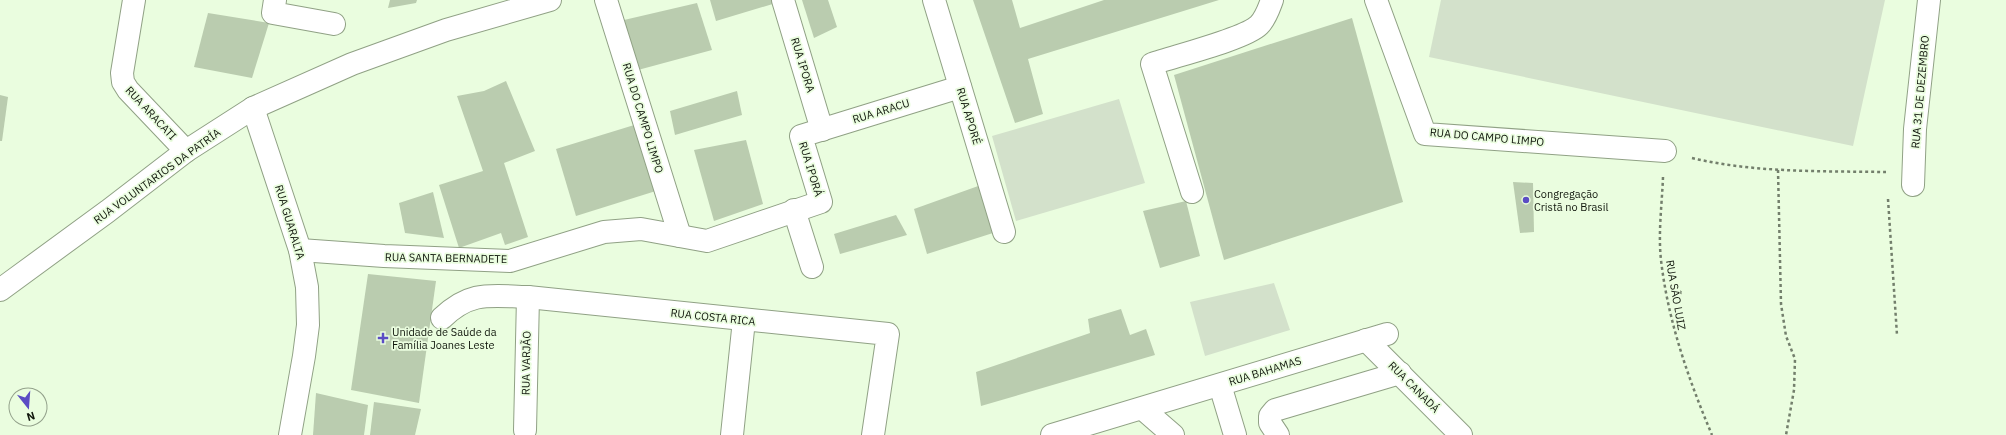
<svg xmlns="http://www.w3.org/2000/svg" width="2006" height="435" viewBox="0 0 2006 435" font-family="'IBM Plex Sans',sans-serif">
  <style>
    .green { fill: #d3e1cb }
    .building { fill: #baccaf }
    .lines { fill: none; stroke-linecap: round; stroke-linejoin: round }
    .minor-casing { stroke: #90a185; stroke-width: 24 }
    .path { stroke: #737f6c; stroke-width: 2.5; stroke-dasharray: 3 3; stroke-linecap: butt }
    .minor { stroke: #fff; stroke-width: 22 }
    .poi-dot { fill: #5b4cc4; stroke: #eafddf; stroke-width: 1.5 }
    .labels { text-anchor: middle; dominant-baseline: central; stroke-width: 3.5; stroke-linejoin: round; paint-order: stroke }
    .street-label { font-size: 11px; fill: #10160c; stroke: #eafddf }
    .poi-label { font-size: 11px; fill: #10160c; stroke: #eafddf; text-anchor: start }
  </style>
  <rect width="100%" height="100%" fill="#eafddf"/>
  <g class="green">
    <path d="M1441,0h444l-32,146 -424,-89z"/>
    <path d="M1119,99l26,84 -129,38 -24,-85z"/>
    <path d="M1274,283l16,47 -85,26 -15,-54z"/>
  </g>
  <g class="building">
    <path d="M390,0h27l-1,3 -28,5z"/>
    <path d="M710,0h65l1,3 -60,18z"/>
    <path d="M802,0h26l9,27 -23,11z"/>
    <path d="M973,0h39l8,28 84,-28h115l-191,59 15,55 -28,9z"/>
    <path d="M697,3l15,47 -74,20 -14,-50z"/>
    <path d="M208,13l61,10 -17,55 -58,-11z"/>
    <path d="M1352,18l51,184 -179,58 -50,-185z"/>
    <path d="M506,81l29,70 -31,12 24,74 -23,8 -4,-12 -42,15 -20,-63 44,-14 -26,-75 27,-5z"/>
    <path d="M737,91l5,24 -67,20 -5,-24z"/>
    <path d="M0,95l8,2 -6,44h-2z"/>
    <path d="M644,122l15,68 -83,26 -20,-67z"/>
    <path d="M746,140l17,64 -49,17 -20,-71z"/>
    <path d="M1513,182l20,1 1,49 -14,1z"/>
    <path d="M981,185l12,48 -66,21 -13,-45z"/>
    <path d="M433,192l11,46 -39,-5 -6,-30z"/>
    <path d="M1186,201l14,55 -40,12 -17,-57z"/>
    <path d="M896,215l11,20 -67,19 -6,-20z"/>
    <path d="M368,274l68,7 -17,122 -68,-13z"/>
    <path d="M1121,309l9,26 16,-6 9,26 -174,51 -5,-34 114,-39 -2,-14z"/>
    <path d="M316,393l52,12 -4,30h-51z"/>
    <path d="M374,402l47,7 -6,26h-45z"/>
  </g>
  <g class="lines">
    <defs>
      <g id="minor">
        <path d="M134,0l-12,73 1,9 5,8 58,61"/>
        <path d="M275,0l-2,13 61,11"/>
        <path d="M606,0l74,236"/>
        <path d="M783,0l39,130"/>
        <path d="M934,0l70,232"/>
        <path d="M1376,0l49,134 240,17"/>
        <path d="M253,108l47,142 7,37 1,38 -4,31 -14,79"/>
        <path d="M1913,185l2,-56 14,-129"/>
        <path d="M1192,192l-40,-128c23,-8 93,-25 107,-39 7,-7 10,-17 13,-25"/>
        <path d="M794,210l18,57"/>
        <path d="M300,250l84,6 126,5 94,-29 37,-3 66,12 114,-39 -20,-66 159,-49"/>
        <path d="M0,290l108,-79 78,-60 67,-43 99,-44 94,-34 104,-30"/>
        <path d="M442,318c29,-28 49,-22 86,-21l360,37 -15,101"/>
        <path d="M1366,340l95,95"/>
        <path d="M1220,385l15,50"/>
        <path d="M1143,409l30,26"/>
        <path d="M525,430l3,-133"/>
        <path d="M732,435l12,-115"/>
        <path d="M1052,435l335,-101"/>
        <path d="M1278,435l-8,-12v-7l5,-6 125,-37"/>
      </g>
    </defs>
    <use href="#minor" class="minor-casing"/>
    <g class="path">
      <path d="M1692,158c63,15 130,13 194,14"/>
      <path d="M1778,170l3,134 5,32 9,23 -1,31 -8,45"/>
      <path d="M1663,177c-1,27 -5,56 -2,83 7,61 27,118 51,175"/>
      <path d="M1888,199l9,136"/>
    </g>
    <use href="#minor" class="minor"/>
  </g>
  <g class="poi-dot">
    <circle cx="1526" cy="200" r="4"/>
    <path d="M381 332h4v4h4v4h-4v4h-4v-4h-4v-4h4z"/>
  </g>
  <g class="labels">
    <g class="street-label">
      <text transform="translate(803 65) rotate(73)">RUA IPORA</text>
      <text transform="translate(1920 92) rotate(-85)">RUA 31 DE DEZEMBRO</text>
      <text transform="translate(881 111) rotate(-17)">RUA ARACU</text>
      <text transform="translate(151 113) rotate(47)">RUA ARACATI</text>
      <text transform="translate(969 116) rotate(73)">RUA APORÉ</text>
      <text transform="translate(643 118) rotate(73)">RUA DO CAMPO LIMPO</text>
      <text transform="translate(1487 137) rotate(5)">RUA DO CAMPO LIMPO</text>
      <text transform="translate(811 169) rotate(73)">RUA IPORÁ</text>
      <text transform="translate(157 176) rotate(-36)">RUA VOLUNTARIOS DA PATRÍA</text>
      <text transform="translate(290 222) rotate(73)">RUA GUARALTA</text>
      <text transform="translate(446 258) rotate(1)">RUA SANTA BERNADETE</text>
      <text transform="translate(1676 295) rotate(80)">RUA SÃO LUIZ</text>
      <text transform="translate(713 317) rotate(6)">RUA COSTA RICA</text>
      <text transform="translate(526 363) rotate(-89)">RUA VARJÃO</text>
      <text transform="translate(1265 371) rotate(-17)">RUA BAHAMAS</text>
      <text transform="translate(1414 387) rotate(45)">RUA CANADÁ</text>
    </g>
    <g class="poi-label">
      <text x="1534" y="194">Congregação<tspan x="1534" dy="13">Cristã no Brasil</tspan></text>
      <text x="392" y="332">Unidade de Saúde da<tspan x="392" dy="13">Família Joanes Leste</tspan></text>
    </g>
  </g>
  <g transform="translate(28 407) rotate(163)"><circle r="19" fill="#eafddf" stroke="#93a18b"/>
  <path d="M0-3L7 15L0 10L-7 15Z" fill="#5b4cc4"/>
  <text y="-6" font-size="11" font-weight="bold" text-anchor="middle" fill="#10160c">N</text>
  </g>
</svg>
